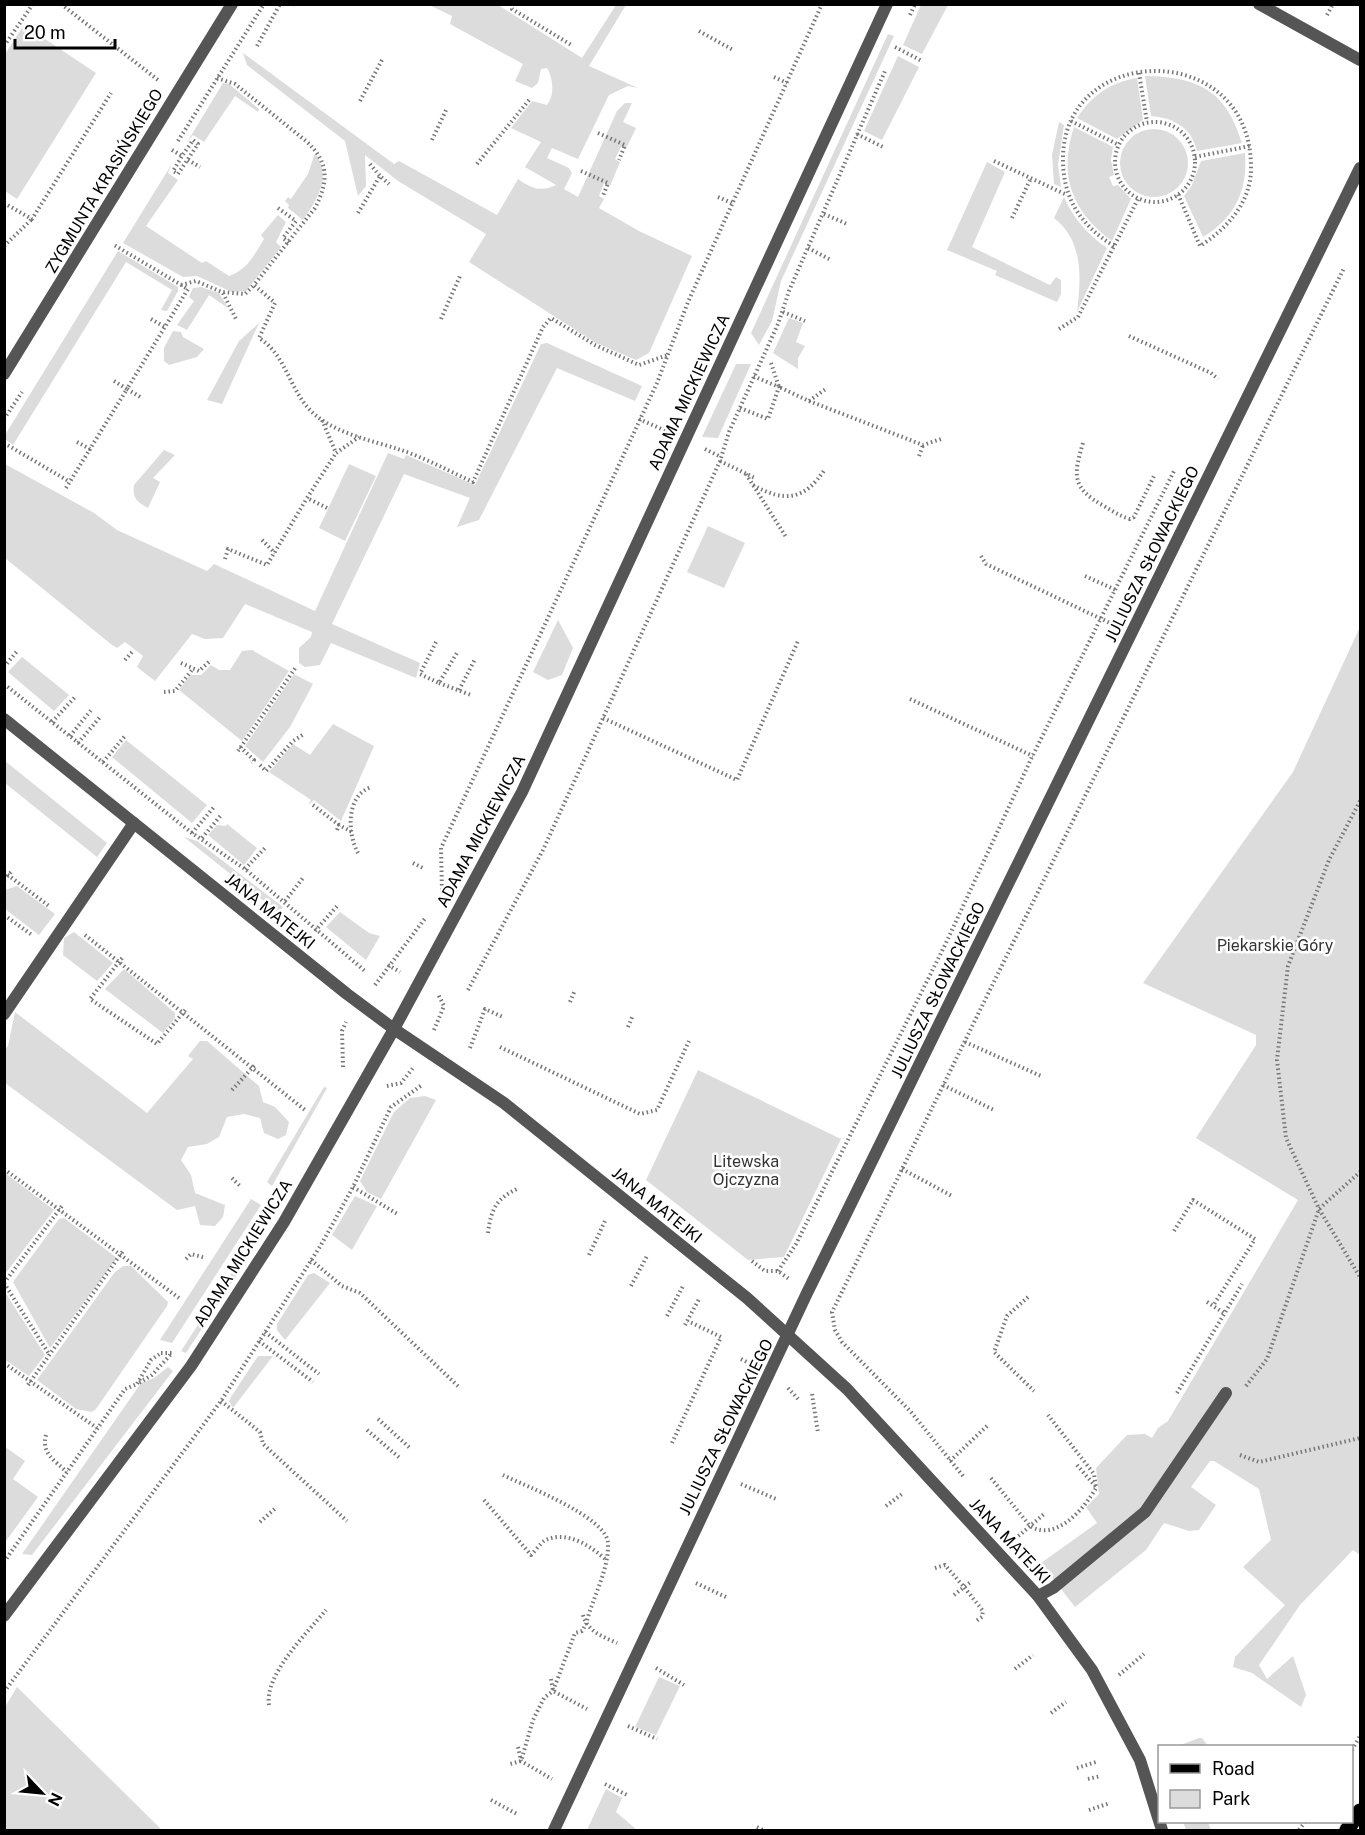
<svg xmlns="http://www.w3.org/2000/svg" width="1365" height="1835" viewBox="0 0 1365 1835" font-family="'Public Sans',sans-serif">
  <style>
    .green { fill: #dcdcdc }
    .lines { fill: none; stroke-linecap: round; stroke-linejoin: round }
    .primary-casing { stroke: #dbdbdb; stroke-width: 17 }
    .path { stroke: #777; stroke-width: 4; stroke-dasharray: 1.5 3; stroke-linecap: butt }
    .minor { stroke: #555; stroke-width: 12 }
    .tertiary { stroke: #555; stroke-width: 12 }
    .primary { stroke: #000; stroke-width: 15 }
    .labels { text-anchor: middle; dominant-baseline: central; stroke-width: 5; stroke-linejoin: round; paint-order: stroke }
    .street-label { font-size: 16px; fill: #000; stroke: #fff }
    .park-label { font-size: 16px; fill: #333; stroke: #fff }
  </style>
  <rect width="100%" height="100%" fill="#fff"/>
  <g class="green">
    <path d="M429,5h69l84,53 34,-53h10l-37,61 49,22 -10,-2 -19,9 -31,64 -26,-11 -5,10 22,10 3,5 -8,16 14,8 39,-86 8,-8h7l-9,19 13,6 -10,21 -5,-2 -6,12 5,3 -10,24 -6,-3 -5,13 5,3 -5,9 40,23 53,25 -43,97 -13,7 -40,-17 -127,-81 17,-28 -88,-53 -33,-26 1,31 -8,10 -13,-55 -98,-76 -4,-12 151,111 5,-3 98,54 21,-36c14,10 23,13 38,6l-31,-18 16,-25 -30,-14 21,-27 15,4c8,-10 6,-27 0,-37l-6,1 -3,14 -6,5 -17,-7 8,-17 -73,-40 2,-8z"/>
    <path d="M921,5h27l-26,49 -19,-9z"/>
    <path d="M24,25l72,48 -79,126 -12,-8v-137z"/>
    <path d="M888,34l6,2 -113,245 -9,40 -13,24 -8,-12z"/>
    <path d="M898,56l21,11 -37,73 -18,-9z"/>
    <path d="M1145,76c53,1 81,14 97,67l-45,8c-5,-23 -23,-33 -46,-35z"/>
    <path d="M1137,78l6,42 -26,19 -40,-21c14,-22 34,-36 60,-40z"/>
    <path d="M223,83l6,1 30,25 -1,3 -23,-16 -31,46 -11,-7 -7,9z"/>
    <path d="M1059,122l5,3 -6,40 3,22 -7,-3 -2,-29z"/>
    <path d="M1074,127l39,20 -2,13 3,15 -5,2 4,9 5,-1 13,14 -19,42c-40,-29 -54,-66 -38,-114z"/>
    <circle cx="1154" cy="163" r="34"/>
    <path d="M315,153c17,24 3,45 -12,67l-15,-12 1,-3 -4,-4 3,-4 3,2 17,-25z"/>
    <path d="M1245,153c3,37 -10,65 -42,84l-19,-41 8,-11 9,-24z"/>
    <path d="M173,162l-5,11 10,7 -32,46 56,37 4,-2 23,15c18,-6 26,-22 35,-37l-3,-4 17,-20 8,7 -10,20 5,5 -35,44 -14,1 -35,-16 -14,1 -60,-34z"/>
    <path d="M987,162l18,10 -33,75 78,38 6,-8 5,3v14l-4,8 -62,-27 2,-4 -50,-21z"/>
    <path d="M1064,197c9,21 24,38 43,51l-30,64c4,-33 7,-71 -23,-94z"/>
    <path d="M118,251l60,36v4l-11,20 -6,-1 11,-20 -46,-28 -113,183 -8,-6v-4z"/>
    <path d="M201,287l18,6 9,15 -19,-13 -22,35 -10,-5 17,-24 -5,-4 4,-9z"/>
    <path d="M789,318l14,5 -7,19 9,4 -7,12v11l-25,-16z"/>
    <path d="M259,323l-37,81 -15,-4 32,-59z"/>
    <path d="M173,331l8,1 2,5 21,12 -7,8 -28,8 -5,-4v-13z"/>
    <path d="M547,343l95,43 -7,15 -78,-33 -78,152 -22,7 13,-29 -66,-24 -72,150 88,39 -4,15 -85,-35 -11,22 -15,2 -6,-4v-15l12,-11 1,-5 -67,-28 -22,34 -18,1 -13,-5 -37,47 -18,-14 6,-11 -18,-14 -8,6 -5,-3 -107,-87v-94l89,49 23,17 90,41 7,-7 101,47 73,-158 16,6 2,-4 69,30 66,-141z"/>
    <path d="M736,364h15l-33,74 -16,-1z"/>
    <path d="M164,450l11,5 -22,23 7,4 -12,26c-11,-6 -16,-10 -14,-23z"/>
    <path d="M349,464l27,12 -31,65 -26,-13z"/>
    <path d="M708,526l37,17 -21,45 -37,-16z"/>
    <path d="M558,620l15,28 -11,27 -14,5 -15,-8z"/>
    <path d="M1360,627v928l-7,-5 -53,55 -41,60 8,14 26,-23 13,39 -5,12 -49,-34 -19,-6 2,-10 50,-52 -42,-38 28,-27 -12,-51 -45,-28h-4l-19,26 25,18 -17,25 -10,1 -25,-8 -18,27 -71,57 -34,-44 56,-40 -11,-16 13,-13 -3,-26 31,-33 18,-1 7,4 6,-10 10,-7 130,-221 -102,-62 60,-93v-10l-113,-52 150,-211z"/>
    <path d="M252,650l37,21 -47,70 -63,-51 11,-15h11l10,-10 8,5h11l12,-19z"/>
    <path d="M22,657l47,38 -15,16 -46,-39z"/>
    <path d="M294,674l19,10 -23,43 -27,35 -18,-16z"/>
    <path d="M333,724l41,22 -33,75 -27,-21 -6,5 3,-5 -42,-28 24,-28 17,11z"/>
    <path d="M126,740l81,65 -15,18 -80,-66z"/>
    <path d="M5,761l102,82 -10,14 -92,-74z"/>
    <path d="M227,824l30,24 -13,17 -36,-30 9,-10 9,1z"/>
    <path d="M184,837l13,4 86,66 -4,6z"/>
    <path d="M17,886l38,28 -16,21 -34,-26v-19z"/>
    <path d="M340,912l29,21 11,3 -14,24 -40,-33z"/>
    <path d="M74,932l39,31 -16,18 -34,-26 1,-17z"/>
    <path d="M124,969l51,44v5l-12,15 -58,-44z"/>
    <path d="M15,1012l132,101 46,-54 -5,-3 12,-15h7l52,45 4,16 12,5 14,15 -3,13 -8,4 -14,-6 -4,-15 -16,-4 -17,3 -8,20 -12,7 -19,3 -7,13 10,15 4,18 30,12 -2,12 -8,9 -15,-1 -5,-19 -18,4 -172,-127v-34l3,-3z"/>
    <path d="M698,1070l143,69 -57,118 -36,3 -102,-80z"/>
    <path d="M324,1087l3,1 -55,98 -5,-4z"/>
    <path d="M425,1096l11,4 -55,99 -14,-7 -7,-11 34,-69 16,-14z"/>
    <path d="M5,1173l49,37 -49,64 -1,-1z"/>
    <path d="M355,1196l22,10 -25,44 -20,-15z"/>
    <path d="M251,1199l10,6 -89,138 -12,-3z"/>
    <path d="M271,1212v5l-25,44 -60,92 -5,-2z"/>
    <path d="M64,1218l53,40 -67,90 -37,-66 46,-63z"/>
    <path d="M123,1266h8l37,36 -1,4 -71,103 -4,3 -16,-3 -39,-29 78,-108z"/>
    <path d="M314,1273l16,10 -45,57 -8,-10v-6l31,-49z"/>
    <path d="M5,1292l40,63 -16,21 -24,-16z"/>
    <path d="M258,1356h15l-40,52 -4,-7 2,-4z"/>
    <path d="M168,1367l5,4 -141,184 -10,-1 119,-171 13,-5z"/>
    <path d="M5,1447l20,14 -12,18 25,18 -32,44z"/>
    <path d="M659,1677l21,9 -24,49 -21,-8z"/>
    <path d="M17,1687l145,143h-157v-123z"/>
    <path d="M1202,1738l6,8h-30l21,-8z"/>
    <path d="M606,1789l16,9 -6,14 21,18h-50z"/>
    <path d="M1183,1822h25l3,8h-25z"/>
  </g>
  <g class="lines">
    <defs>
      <path id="primary" d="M1347,1830l13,-19"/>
    </defs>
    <use href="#primary" class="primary-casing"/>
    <g class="path">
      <path d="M61,4l97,76"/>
      <path d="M294,4l2,2"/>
      <path d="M511,4l1,5 61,37"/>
      <path d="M910,15l5,-11"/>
      <path d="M1327,15l5,-9"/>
      <path d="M699,31l34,19"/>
      <path d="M4,46l29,-42"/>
      <path d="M257,46l23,-42"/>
      <path d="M895,47l27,14"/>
      <path d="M1139,73l8,49"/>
      <path d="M774,77l13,6"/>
      <path d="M217,78l18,6 71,57c23,21 23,40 9,67l-61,77 21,18 -16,35c26,16 30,49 50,71 22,24 62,31 92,41 24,8 48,21 72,32l70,-155 8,-9 44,27 44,20 29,-10"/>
      <path d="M360,101l22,-41"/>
      <path d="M1071,121l46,23"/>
      <circle cx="1155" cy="162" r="40"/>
      <path d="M598,133l27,12 -6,15"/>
      <path d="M857,134l26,13"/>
      <path d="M432,140l15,-32"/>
      <path d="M178,141l86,-137"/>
      <path d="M172,150l10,6 11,-16 5,4 -20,30 -5,-3 9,-15"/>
      <path d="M1195,157l55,-11"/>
      <path d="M188,160l12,7"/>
      <path d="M994,161l73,34"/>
      <path d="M370,164l10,12"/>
      <path d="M477,164l52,-64"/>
      <path d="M581,171l27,12 -5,13"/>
      <path d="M718,197l14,6"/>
      <path d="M4,203l28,16 79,-126"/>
      <path d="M278,208l18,13 -13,17 6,5"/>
      <path d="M358,213l22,-37 9,8"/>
      <path d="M824,214l23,10"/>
      <path d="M1012,218l19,-40"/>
      <path d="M4,246l28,-27"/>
      <path d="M1114,246c-34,-21 -52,-49 -51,-90 3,-114 187,-116 188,10 1,35 -23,62 -51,80l-22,-52"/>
      <path d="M808,248l23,12"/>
      <path d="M181,285l15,-4 26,11 23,2 9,-9"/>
      <path d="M223,293l14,28"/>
      <path d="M783,312l22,9"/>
      <path d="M151,319l14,8"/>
      <path d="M441,319l19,-43"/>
      <path d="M1059,329l19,-12 61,-120"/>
      <path d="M1129,336l82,37 7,6"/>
      <path d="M771,363l8,24 30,14 18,-13"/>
      <path d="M114,381l13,8 61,-100 -74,-44"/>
      <path d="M809,401l114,44 18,-6"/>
      <path d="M740,408l28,11 11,-32 -26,-11"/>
      <path d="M4,419l18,-27"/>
      <path d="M639,419l27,12"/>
      <path d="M322,420l14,33 23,-16"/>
      <path d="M77,442l13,7 37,-60 15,9"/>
      <path d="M4,443l66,39"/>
      <path d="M1083,443c-10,33 -11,45 21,63 8,5 16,10 26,13l4,-2 20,-41"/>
      <path d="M705,449l16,8"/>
      <path d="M919,456l4,-11"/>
      <path d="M720,461l35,17"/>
      <path d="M746,474l40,63"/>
      <path d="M753,485c32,18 52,15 72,-16"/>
      <path d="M66,488l24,-39"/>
      <path d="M327,508l-20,-10 29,-45"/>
      <path d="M262,540l13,13"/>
      <path d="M981,556l5,8 126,60"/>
      <path d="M225,559l3,-10 39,16 40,-67"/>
      <path d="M1085,576l31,14"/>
      <path d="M436,642l-16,32 19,9 19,-32"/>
      <path d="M125,660l7,-8"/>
      <path d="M181,663l18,8 12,-11"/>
      <path d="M4,667l14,-17"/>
      <path d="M439,683l32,12"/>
      <path d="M4,684l188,149 53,36 120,102"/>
      <path d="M459,690l16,-31"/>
      <path d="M164,692l11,-1 17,-21"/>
      <path d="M910,699l123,57"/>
      <path d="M603,718l134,62 61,-139"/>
      <path d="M52,722l24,-26"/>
      <path d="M70,736l22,-27"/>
      <path d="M78,743l23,-27"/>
      <path d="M240,747l14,13 -3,2"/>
      <path d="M238,751l58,-84"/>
      <path d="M103,762l22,-26"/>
      <path d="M260,765l6,6 27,-30 11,-7"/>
      <path d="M1360,801l-31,59 -41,106 -11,94 9,78 33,71 41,68"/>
      <path d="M313,805l26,20"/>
      <path d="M337,830l2,-5 13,7"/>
      <path d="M192,833l22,-26"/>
      <path d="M202,838l20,-24"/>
      <path d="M358,853c-11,-20 -12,-59 14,-66"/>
      <path d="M413,863l10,5"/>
      <path d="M245,869l20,-21"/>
      <path d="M4,872l45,34"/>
      <path d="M4,880l8,-9"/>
      <path d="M442,890l-1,-42 216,-465 31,-81 134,-298"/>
      <path d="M285,901l18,-23"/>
      <path d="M4,915l28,20"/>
      <path d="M315,931l22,-25"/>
      <path d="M85,935l220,175"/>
      <path d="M122,958l-32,41 67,45 29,-35"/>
      <path d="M388,965l12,7"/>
      <path d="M375,985l51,-68"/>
      <path d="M468,990l75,-140 177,-389 9,-29 49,-108 11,-33 96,-220"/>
      <path d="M570,1002l5,-12"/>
      <path d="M628,1027l5,-12"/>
      <path d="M434,1030l10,-24 -6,-12"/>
      <path d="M965,1042l76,34"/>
      <path d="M500,1047l140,67 17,-4 32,-69"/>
      <path d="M470,1048l15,-39 18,8"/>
      <path d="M343,1067l-1,-36 4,-9"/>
      <path d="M943,1085l51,25"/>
      <path d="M387,1086l14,-3 12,-15"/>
      <path d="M232,1090l23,-25"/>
      <path d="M4,1169l175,129"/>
      <path d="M902,1169l50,27"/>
      <path d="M232,1178l9,9"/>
      <path d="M353,1187l46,28"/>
      <path d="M1174,1231l19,-31 62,39 -42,67"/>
      <path d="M488,1233c3,-25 9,-35 31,-45"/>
      <path d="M589,1255l16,-34"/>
      <path d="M186,1259l5,-5 15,4"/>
      <path d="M311,1260l31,26 18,7 100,95"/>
      <path d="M752,1261l13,10h13l11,8"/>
      <path d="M778,1271l18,-27 150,-301 85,-184 144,-290"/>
      <path d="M4,1283l58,-77"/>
      <path d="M4,1283l45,71"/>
      <path d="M631,1286l16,-30"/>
      <path d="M1028,1297l-21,19 -13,36 40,39"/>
      <path d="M1207,1302l17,11"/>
      <path d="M667,1316l16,-30"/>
      <path d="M685,1325l14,-26"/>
      <path d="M265,1332l54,42"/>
      <path d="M259,1341l54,41"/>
      <path d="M161,1353h11l-20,22 -15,9 14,-24z"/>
      <path d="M741,1359l8,4"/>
      <path d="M4,1363l93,65"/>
      <path d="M28,1385l95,-134"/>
      <path d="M1246,1386l21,-27 52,-150 41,-37"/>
      <path d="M788,1388l10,11"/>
      <path d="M1177,1393l65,-109"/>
      <path d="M812,1394l6,39"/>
      <path d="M221,1401l39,31 3,12 84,77"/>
      <path d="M378,1419l32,29"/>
      <path d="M367,1430l34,29"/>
      <path d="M46,1435c-5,18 8,25 21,37"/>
      <path d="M672,1443l49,-106 -33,-16"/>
      <path d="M1240,1455l19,7 101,-24"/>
      <path d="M950,1461l38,-36"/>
      <path d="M1077,1465l19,22"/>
      <path d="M503,1475c22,11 105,42 105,69 1,26 -16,55 -22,80l-4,7 -7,2 -22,58 -9,7 -11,22 -12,41 -11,3"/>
      <path d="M963,1476l-52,-64 -69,-70 -7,-12 -3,-18 512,-1044"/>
      <path d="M991,1478l39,48c26,16 54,-17 66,-38l-2,-14 -46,-59"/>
      <path d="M741,1484l35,15"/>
      <path d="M484,1500l47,55c4,-4 9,-11 13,-14 21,-12 47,5 61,18"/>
      <path d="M886,1506l16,-12"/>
      <path d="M260,1522l17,-15"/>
      <path d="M1015,1539l29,-25"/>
      <path d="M4,1562l121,-173 12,-5"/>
      <path d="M935,1568l10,-3 19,22 8,-6"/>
      <path d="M696,1583l32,15"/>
      <path d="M954,1595l10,-8 19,24 -1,6 -6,4"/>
      <path d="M583,1615c5,17 19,21 34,28"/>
      <path d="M656,1668l28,17"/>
      <path d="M1015,1669l18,-14"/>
      <path d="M1119,1675l25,-21"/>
      <path d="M551,1679l2,12 34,18"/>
      <path d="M4,1692l217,-291 100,-156 32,-58 38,-80 31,-22"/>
      <path d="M269,1705c-5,-30 38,-72 57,-95"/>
      <path d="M1051,1713l15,-11"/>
      <path d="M628,1726l29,13"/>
      <path d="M518,1747l3,14 31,18"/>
      <path d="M1352,1750l8,-14"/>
      <path d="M1077,1768l19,-6"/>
      <path d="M1088,1779l13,-3"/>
      <path d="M605,1784l24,12"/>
      <path d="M491,1800l26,14"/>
      <path d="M1089,1810l21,-7"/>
      <path d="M757,1827l6,3"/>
      <path d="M1299,1830l6,-8"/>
    </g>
    <g class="minor">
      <path d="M1259,4l101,56"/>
      <path d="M4,374l228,-370"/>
      <path d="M4,719l343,275 47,35 110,74 243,195 100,91 191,207 54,74 48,90 22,70"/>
      <path d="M4,1014l130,-191"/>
      <path d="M1038,1596l15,-8 92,-76 81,-119"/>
      <path d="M554,1830l253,-537 553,-1125"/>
    </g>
    <path class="tertiary" d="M4,1616l187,-250 93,-144 110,-193 128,-237 365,-788"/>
    <use href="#primary" class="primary"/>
  </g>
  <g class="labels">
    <g class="street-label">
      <text transform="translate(104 181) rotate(-59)">ZYGMUNTA KRASIŃSKIEGO</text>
      <text transform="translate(689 392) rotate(-65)">ADAMA MICKIEWICZA</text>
      <text transform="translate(1152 554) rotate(-64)">JULIUSZA SŁOWACKIEGO</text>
      <text transform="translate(481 831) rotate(-62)">ADAMA MICKIEWICZA</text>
      <text transform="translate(270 911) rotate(39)">JANA MATEJKI</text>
      <text transform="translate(938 990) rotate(-64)">JULIUSZA SŁOWACKIEGO</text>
      <text transform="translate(657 1205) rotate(39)">JANA MATEJKI</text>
      <text transform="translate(243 1253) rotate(-58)">ADAMA MICKIEWICZA</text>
      <text transform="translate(726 1427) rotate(-64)">JULIUSZA SŁOWACKIEGO</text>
      <text transform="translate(1010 1541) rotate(47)">JANA MATEJKI</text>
    </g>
    <g class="park-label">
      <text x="1275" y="945">Piekarskie Góry</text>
      <text x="746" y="1161">Litewska<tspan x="746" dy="18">Ojczyzna</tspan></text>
    </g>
  </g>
  <rect width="1365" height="1835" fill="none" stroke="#000000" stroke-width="12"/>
  <rect x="1158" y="1745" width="195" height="78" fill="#ffffff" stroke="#999999" stroke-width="1.5"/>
  <rect x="1170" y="1764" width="30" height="9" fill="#000000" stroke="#999999" stroke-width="1.5"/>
  <text x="1212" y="1775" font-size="18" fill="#000000">Road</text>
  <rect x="1170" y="1790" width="30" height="18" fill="#dcdcdc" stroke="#999999" stroke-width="1.5"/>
  <text x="1212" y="1805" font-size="18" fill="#000000">Park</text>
  <g transform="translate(42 1793) rotate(116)" stroke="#ffffff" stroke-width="4.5" paint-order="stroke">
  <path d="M0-4.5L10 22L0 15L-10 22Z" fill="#000000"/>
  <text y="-9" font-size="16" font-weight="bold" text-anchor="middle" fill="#000000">N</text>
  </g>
  <path d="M15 39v9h100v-9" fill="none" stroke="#000000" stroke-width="3"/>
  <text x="24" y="39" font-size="18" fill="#000000" stroke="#ffffff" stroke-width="4.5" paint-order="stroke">20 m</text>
</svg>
